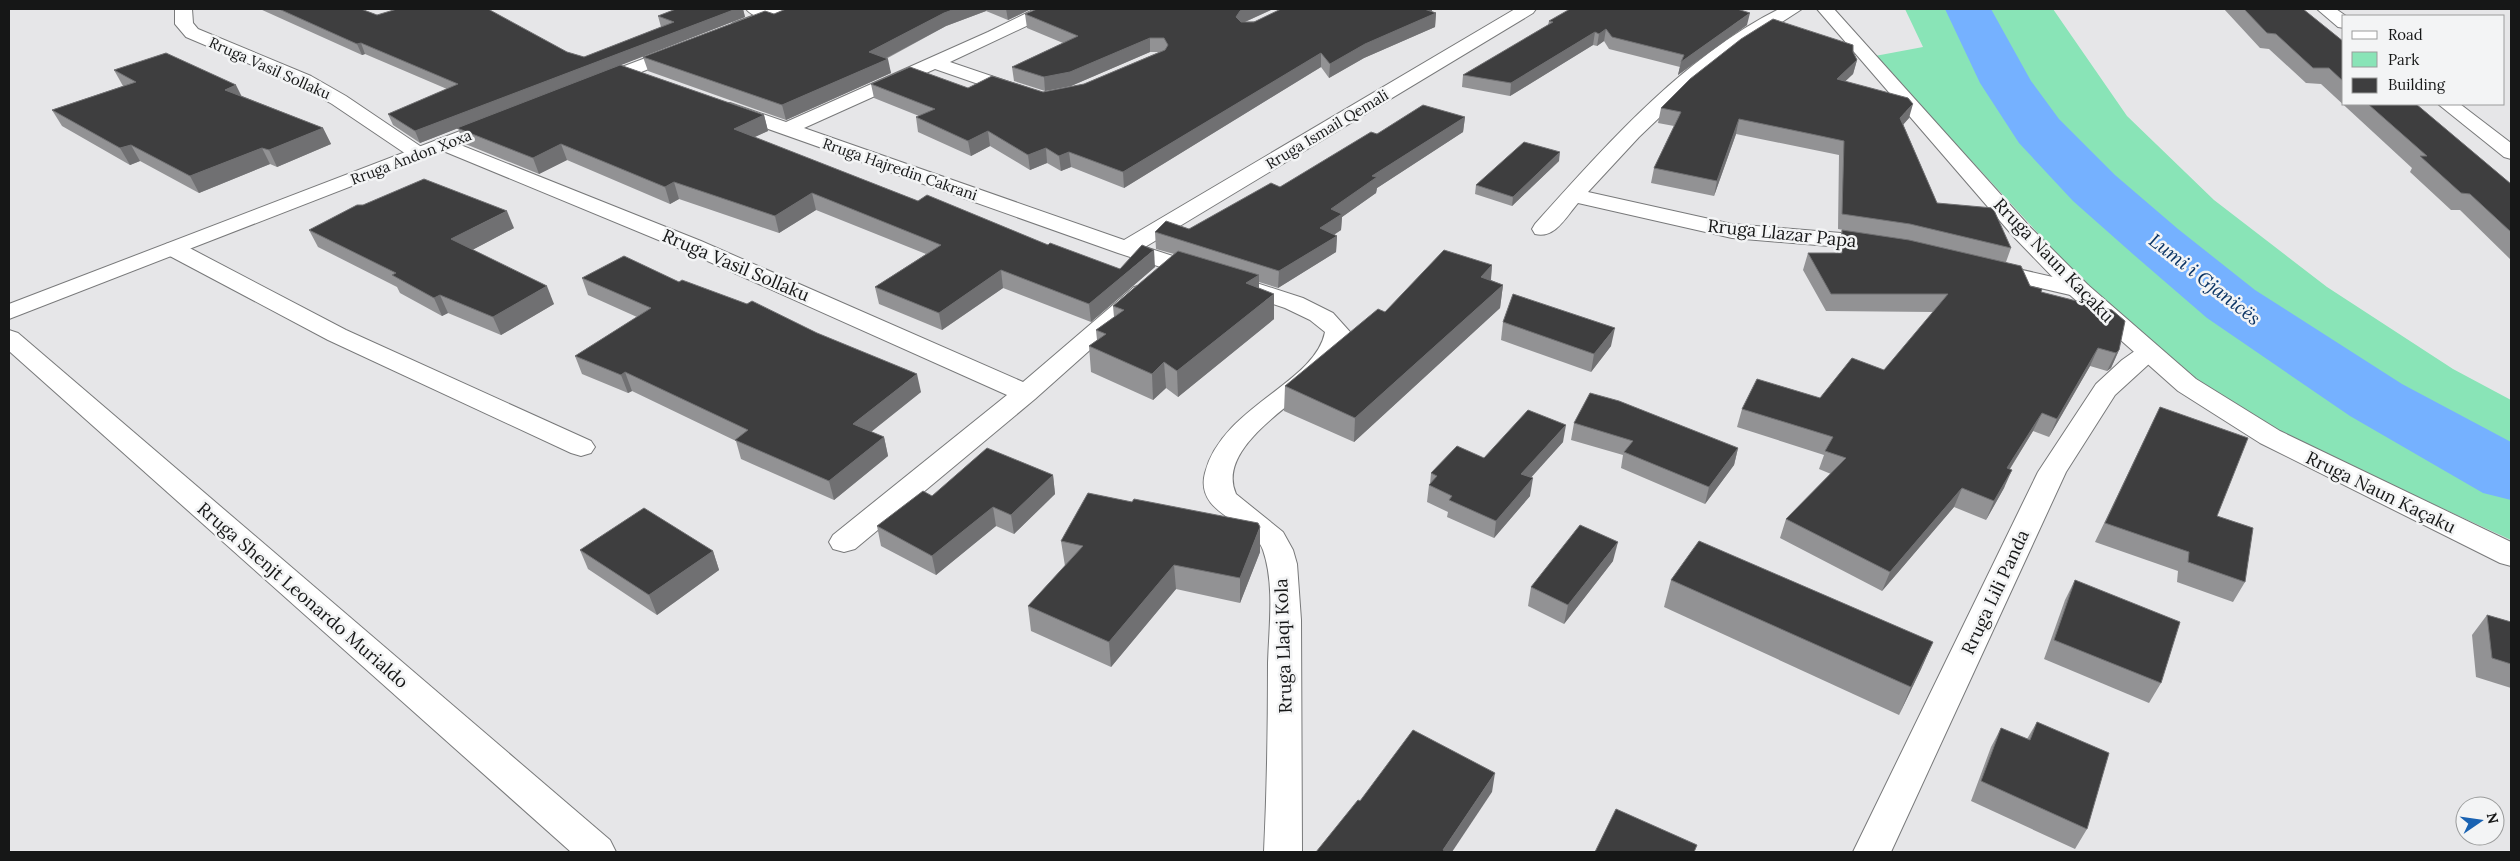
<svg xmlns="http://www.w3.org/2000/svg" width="2520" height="861" viewBox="0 0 2520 861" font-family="Lora,serif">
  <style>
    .green { fill: #89e4b7 }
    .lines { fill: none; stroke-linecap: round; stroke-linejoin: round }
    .river { fill: #75b1ff; fill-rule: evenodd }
    .street-casing { stroke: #78797a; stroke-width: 2 }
    .secondary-casing { stroke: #78797a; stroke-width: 2 }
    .primary-casing { stroke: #78797a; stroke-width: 2 }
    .street { fill: #fff; fill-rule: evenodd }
    .secondary { fill: #fff; fill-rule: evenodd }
    .primary { fill: #fff; fill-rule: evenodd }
    .wall { fill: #929294 }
    .shaded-wall { fill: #707072 }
    .building { fill: #3e3e3f; stroke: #707072 }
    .labels { text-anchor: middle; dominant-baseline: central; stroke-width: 5; stroke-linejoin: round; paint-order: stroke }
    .far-street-label { font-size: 15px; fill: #161717; stroke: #f3f4f5 }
    .street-label { font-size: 18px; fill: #161717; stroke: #f3f4f5 }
    .water-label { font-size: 19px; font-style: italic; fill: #0c3565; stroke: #f3f4f5 }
  </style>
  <rect width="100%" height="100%" fill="#e6e6e8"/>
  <path class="green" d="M1905,9h148l74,107 87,84 113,87 126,82 58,31v140l-236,-109 -63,-35 -119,-103 -218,-237 48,-9z"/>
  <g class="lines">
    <path class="river" d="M1945,9h46l40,72 28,38 56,56 63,54 77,61 147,94 109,58v58l-28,-7 -133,-77 -143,-98 -73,-63 -61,-54 -54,-58 -39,-60z"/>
    <defs>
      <g id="street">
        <path d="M175,9h17l1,14 5,6 113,47 35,20 80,54 3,4 -3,4 -7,2 -7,-2 -80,-54 -35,-20 -111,-47 -11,-13z"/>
        <path d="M746,9h24l10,6 -3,4c-9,2 -25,-2 -31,-10z"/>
        <path d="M1035,9h22l-3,4 -104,49 77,26 3,4 -3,4h-14l-78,-27 -131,59 320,112 391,-231h21l-3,4 -388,234 158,51 30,15 18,20c-7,16 -14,30 -26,42 -27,27 -110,72 -89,119l47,38 10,18 4,14 4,56 1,232h-38c3,-63 4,-126 4,-189 1,-36 7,-78 -5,-113 -10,-29 -69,-35 -58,-77 17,-67 110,-89 120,-141l-15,-12 -25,-12 -167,-55 -395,-140 -3,-4 3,-4 7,-2 56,19 202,-90z"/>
        <path d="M1779,9h23l-65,42 -51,41 -47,45 -51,55 144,32 145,12 8,2 3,5 -3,5 -8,2 -145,-12 -154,-35c-12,14 -23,36 -43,31l-3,-5 3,-5c71,-79 147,-166 244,-215z"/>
        <path d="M2317,9h19l10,7h-2v12l-6,-1z"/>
        <path d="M2438,104h22l51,39v16l-7,-2z"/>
        <path d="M443,138l258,103 322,141 111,-95 9,-2 9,2 3,5 -120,107 -180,150 -11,3 -11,-3 -4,-7 4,-7 174,-140 -322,-144 -249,-103 -3,-4 3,-4z"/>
        <path d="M174,242l8,2 164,86 245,111 4,6 -4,6 -10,3 -10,-3 -243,-113 -162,-86 -4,-5 4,-5z"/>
        <path d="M1992,263l96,22 3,5 -3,5 -9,2 -95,-22 -4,-5 4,-5z"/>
        <path d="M2148,345l9,3 4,5 -46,42 -49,77 -175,380h-38l185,-380 58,-88 26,-24 17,-12z"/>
      </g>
      <g id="secondary">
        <path d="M771,9h24l-3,4 -47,18h-12l-3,-4 3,-4z"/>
        <path d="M1817,9h17l195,217 59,59 108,94 84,52 231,111v24l-11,-3 -240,-120 -82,-52 -108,-96 -57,-59z"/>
        <path d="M680,45l6,1 3,4 -3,4 -82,33h-14l-3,-4 3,-4z"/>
        <path d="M494,118l7,2 3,4 -3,4 -492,191v-15z"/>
      </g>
      <path id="primary" d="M9,330l9,3 592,507 6,12h-45l-562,-501z"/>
    </defs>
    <use href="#street" class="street-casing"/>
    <use href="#secondary" class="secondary-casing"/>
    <use href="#primary" class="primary-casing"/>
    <use href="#street" class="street"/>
    <use href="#secondary" class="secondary"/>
    <use href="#primary" class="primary"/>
  </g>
  <g class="wall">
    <path d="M260,9h101l16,6 190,37 17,5 77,-30 -3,-11 18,-7h67l2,8 -125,48 144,50 4,16 -14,6 164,64 202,68 35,-2 -64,55 -88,-34 -61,42 -63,-26 -4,-17 51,-33 -110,-44 -37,23 -100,-34 -9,5 -103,-44 -28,14 -76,-31 -5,-15 -38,15 -27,-18 -5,-11 59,-25 -82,-35 -3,1z"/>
    <path d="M786,9h245l-23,11 -22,-9 -40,15 -60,33 5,14 -105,47 -138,-49 -5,-14 131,-43z"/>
    <path d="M1273,9l-28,13 187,-13v3l4,1 -1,14 -71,31 -35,20 -8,-11 -197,121 -53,-21 -10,4 -14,-8 -17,7 -40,-24 -19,10 -53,-24 -2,-15 3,-1 -45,-18 -3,-14 97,4 75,4 41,-8 75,-32h-9l-79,34 -26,5 -31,-10 -2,-14 51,-24 -36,-15 -2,-14z"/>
    <path d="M2224,9h79l41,33v62h72l95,80v76l-51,-50h-9l-41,-38 2,-4 -91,-84 -15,-1 -37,-34 -9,-1z"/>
    <path d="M1549,21l198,4 -69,50 2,-8 -71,-18 -5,-8 -7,5 -4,-1 -83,51 -48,-9 1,-12 85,-50z"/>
    <path d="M1853,52l4,8 -4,14 -8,7 64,37 -6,6 34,79 74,45 -5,14 24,24 11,6 78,58 -8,18 -4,3 -17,-5 -41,71 -16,-6 -23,38 -6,19 -18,32 -32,-13 -72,84 -102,-53 6,-19 45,-45 -12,-5 5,-14 -87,-28 5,-18 78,-11 64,-28 50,-58 -108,-1 -23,-41 5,-17h29v-6l5,-17h1l-5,-1 1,-74 -103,-21 -22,62 -63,-13 3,-15 20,-42 -16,-3 3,-15z"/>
    <path d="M114,70l128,26 81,32 8,16 -54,23 -7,-3 -71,29 -59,-32 -10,4 -68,-39 -10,-16 71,-24z"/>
    <path d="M1465,117l-2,15 -86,56 -1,5 -34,24 -1,13 -7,5 3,1 -1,16 -58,36 -19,-6v6l15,31 -96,78 -12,-9 -13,12 -62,-28 -2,-26 8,-6 -1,-10 18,-13 -1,-11 61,-52 -18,-5 -1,-17 34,-3 91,-42 97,-53z"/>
    <path d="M1559,161l-47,45 -37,-12 1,-9z"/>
    <path d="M514,228l-42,22 82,54 -53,31 -53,-22 -6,3 -42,-23 -3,-6 -79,-40 -9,-17z"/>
    <path d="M1492,265l-1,15 12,5 -3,23 -146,134 -70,-31 1,-25 100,-74z"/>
    <path d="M582,278l97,4 242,110 -50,40 13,5 4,19 -54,44 -93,-41 -5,-18 -104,-50 -4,2 -46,-19 -7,-18 62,-39 -49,-22z"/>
    <path d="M1503,322l108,24 -20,26 -90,-32z"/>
    <path d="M2160,407l57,109 28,66 -12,20 -56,-20 1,-11 -83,-29z"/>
    <path d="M1574,423l164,25 -4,17 -29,39 -84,-36 2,-13 -52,-15z"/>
    <path d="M1563,442l-33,36v18l-36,42 -47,-21 1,-5 -21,-10 2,-17 1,-1 1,-11 53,-15z"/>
    <path d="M1053,475l2,19 -41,40 -18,-8 -60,49 -55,-29 -4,-20 55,-30z"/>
    <path d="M1061,541l199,11 -20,51 -64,-14 -65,78 -80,-36 -3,-25 37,-40z"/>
    <path d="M580,550l133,1 6,19 -62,45 -69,-46z"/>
    <path d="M1613,561l-49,63 -36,-18 3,-19z"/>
    <path d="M1671,580l262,62 -12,27 -22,46 -235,-108z"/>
    <path d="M2075,580l86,103 -12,20 -105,-44 21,-59z"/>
    <path d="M2487,615l24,7v66l-35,-11 -4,-42z"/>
    <path d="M2037,722l50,107 -12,20 -104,-48 20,-54 10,-19 26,11z"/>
  </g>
  <g class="shaded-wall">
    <path d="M736,9h7l2,8 -325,126 -5,-12z"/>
    <path d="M955,9h31v2l-40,15 -75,40 -2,-14 75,-39z"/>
    <path d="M1006,9h25l-23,11z"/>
    <path d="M1244,9h29l-33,15 -4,-7 4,-6z"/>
    <path d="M1417,9h15v6l4,-2 -1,14 -71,31 -35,20 1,-14z"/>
    <path d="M1750,13l-3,12 -69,50 3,-13z"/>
    <path d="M1606,29l-2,12 -7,5 2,-12z"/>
    <path d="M1595,32l-2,13 -83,51 1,-13z"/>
    <path d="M1150,38v14l-79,34 -26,5 -1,-14z"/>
    <path d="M361,43l4,11 -3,1 -5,-11z"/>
    <path d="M1321,53v14l-197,121 -1,-16z"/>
    <path d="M888,59l3,14 -105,47 -4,-15z"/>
    <path d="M1857,60l-4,14 -20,19 4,-14z"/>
    <path d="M236,85l8,16 -19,-11z"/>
    <path d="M1913,104l-4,14 -13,15 4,-15z"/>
    <path d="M764,115l4,16 -30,14 -4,-16z"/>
    <path d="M1465,117l-2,15 -86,56 -1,5 -34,24 -1,13 -22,14 1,-16 11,-19 41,-33z"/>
    <path d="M1739,119l-3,15 -22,62 3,-15z"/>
    <path d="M323,128l8,16 -54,23 -8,-17z"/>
    <path d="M988,131l2,15 -19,10 -3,-15z"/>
    <path d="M561,144l6,16 -28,14 -6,-16z"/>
    <path d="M131,145l9,16 -10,4 -10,-17z"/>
    <path d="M262,148l8,16 -71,29 -9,-17z"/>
    <path d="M1046,148l1,15 -17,7 -2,-15z"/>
    <path d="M1069,152l2,15 -10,4 -2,-15z"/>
    <path d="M1560,152l-1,9 -47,45 1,-9z"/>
    <path d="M674,182l5,17 -9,5 -5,-17z"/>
    <path d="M812,193l4,17 -37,23 -4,-17z"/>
    <path d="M507,211l7,17 -55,29 -8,-18z"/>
    <path d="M1337,236l-1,16 -58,36 1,-17z"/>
    <path d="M1154,250l1,17 -64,55 -2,-18z"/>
    <path d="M1492,265l-2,23 -9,-11z"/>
    <path d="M1001,270l2,18 -61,42 -3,-17z"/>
    <path d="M1259,275v25l-13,-17z"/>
    <path d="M1503,285l-3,23 -146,134 1,-24z"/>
    <path d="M547,286l7,18 -53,31 -8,-18z"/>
    <path d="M1274,294v25l-96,78 -1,-26z"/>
    <path d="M440,295l8,18 -6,3 -8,-18z"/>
    <path d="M1615,328l-4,18 -20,26 3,-18z"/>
    <path d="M2098,348l-8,18 -41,71 8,-18z"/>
    <path d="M2119,350l-8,18 -4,3 9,-18z"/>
    <path d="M1164,362l2,26 -13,12 -1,-26z"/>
    <path d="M625,372l7,19 -4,2 -7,-18z"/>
    <path d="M917,374l4,18 -64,51 -4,-19z"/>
    <path d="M2042,413l-9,18 -34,55 8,-18z"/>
    <path d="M1566,425l-3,17 -44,49 2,-17z"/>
    <path d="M884,437l4,19 -54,44 -5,-19z"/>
    <path d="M1738,448l-4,17 -29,39 4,-17z"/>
    <path d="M2012,470l-8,18 -18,32 8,-19z"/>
    <path d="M1053,475l2,19 -41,40 -3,-19z"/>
    <path d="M1533,478l-3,18 -36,42 2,-17z"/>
    <path d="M1962,488l-8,19 -72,84 8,-19z"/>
    <path d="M993,507l3,19 -60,49 -4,-19z"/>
    <path d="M1260,527v25l-20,51v-25z"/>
    <path d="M1618,542l-5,19 -49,63 4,-19z"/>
    <path d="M713,551l6,19 -62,45 -8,-20z"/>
    <path d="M1174,565l2,24 -65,78 -2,-25z"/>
    <path d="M1933,642l-12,27 -22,46 12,-28z"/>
    <path d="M1495,773l-3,19 -40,60h-9v-2z"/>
  </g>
  <g class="building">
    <path d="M279,9h82l16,6 20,-6h91l79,43 17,5 90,-35 -16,-6 18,-7h60l-321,122 -27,-17 70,-30 -97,-41 -4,1z"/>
    <path d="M786,9h169l-11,4 -75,39 19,7 -106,46 -139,-48 122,-46 9,3z"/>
    <path d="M1037,9h207l-4,2 -4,6 5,5h13l27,-13h143l12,4 -71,31 -35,20 -9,-11 -198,119 -54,-20 -10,4 -13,-8 -18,7 -40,-24 -20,10 -52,-24 19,-8 -64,-25 39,-17 58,21 24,-12 51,16 41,-8 81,-34 3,-5 -4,-7h-14l-80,34 -26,5 -32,-10 66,-31 -53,-22z"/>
    <path d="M1570,9h167l13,4 -69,49 3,-7 -72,-18 -6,-8 -7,5 -4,-2 -84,51 -48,-8 90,-53 -4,-1z"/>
    <path d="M2244,9h59l41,33v40l-15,-14h-16l-37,-34 -9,-1z"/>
    <path d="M1773,19l80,26v7l4,8 -20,19 71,19 5,6 -13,14 37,85 56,5 18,40 -101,-24 -68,-10 2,-73 -28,-6 -77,-16 -22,62 -63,-13 27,-56 -20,-4 29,-29 51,-40z"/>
    <path d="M166,53l70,32 -11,5 98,38 -54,22 -7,-2 -72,28 -59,-31 -11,3 -68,-38 84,-28 -22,-12z"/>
    <path d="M620,65l144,50 -30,14 184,72 9,-6 121,50 2,-2 70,26 22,-24 12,5 -65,54 -88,-34 -62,43 -64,-26 66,-42 -129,-52 -37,23 -101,-34 -9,5 -104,-43 -28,14 -76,-30z"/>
    <path d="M2368,104h48l95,80v48l-41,-38 -9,-1 -41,-37h7z"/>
    <path d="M1423,105l42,12 -93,59 5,1 -46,32 11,5 -22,14 17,8 -58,35 -124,-39 11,-11 23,8 82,-46 9,4 91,-55 6,2z"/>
    <path d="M1524,142l36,10 -47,45 -37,-12z"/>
    <path d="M424,179l83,32 -56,28 96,47 -54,31 -53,-22 -6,3 -42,-23 4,-2 -87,-43 48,-25h6z"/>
    <path d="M1842,230l67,10 112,26 9,20 12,3 -1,3 71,18 13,11 -6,29 -3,3 -18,-5 -41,71 -15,-6 -35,55 5,2 -18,31 -32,-13 -72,84 -104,-53 60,-61 -21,-7 8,-14 -91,-28 15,-30 63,19 32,-40 32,12 64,-76h-117l-23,-41h34z"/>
    <path d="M1444,250l48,15 -11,12 22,8 -148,133 -70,-32 93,-77 7,3z"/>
    <path d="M1178,251l81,24 -13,8 28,11 -97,77 -13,-9 -12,12 -63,-28 17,-12 -10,-4 28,-20 -11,-4z"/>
    <path d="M624,256l55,26 3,-2 65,24 5,-3 65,32 100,41 -64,50 31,13 -55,44 -94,-41 13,-10 -123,-58 -4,3 -46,-19 76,-48 -69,-30z"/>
    <path d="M1513,294l102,34 -21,26 -91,-32z"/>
    <path d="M1590,393l29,8 119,47 -29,39 -85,-35 9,-11 -59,-18z"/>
    <path d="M2160,407l88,31 -31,78 36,12 -8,54 -57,-20 1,-10 -84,-29z"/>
    <path d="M1528,410l38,15 -45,49 12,4 -37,43 -47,-21 3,-4 -23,-11 8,-9 -6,-3 26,-27 27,12z"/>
    <path d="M987,448l66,27 -42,40 -18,-8 -61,49 -55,-30 46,-35 9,5z"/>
    <path d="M1088,493l44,9 2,-3 124,24 2,4 -20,51 -66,-13 -65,77 -81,-36 55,-60 -22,-5z"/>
    <path d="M644,508l69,43 -64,44 -69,-45z"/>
    <path d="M1580,525l38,17 -50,63 -37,-18z"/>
    <path d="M1699,541l234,101 -22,45 -240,-107z"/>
    <path d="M2075,580l105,42 -19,61 -107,-43z"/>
    <path d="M2487,615l24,7v42l-19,-6z"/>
    <path d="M2037,722l72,31 -22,76 -106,-48 20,-53 29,12z"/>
    <path d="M1413,730l82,43 -52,77 4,2h-131l42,-52 2,1z"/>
    <path d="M1616,809l81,36 -3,7h-99z"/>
  </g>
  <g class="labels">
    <g class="far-street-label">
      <text transform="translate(270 68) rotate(24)">Rruga Vasil Sollaku</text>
      <text transform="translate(1327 129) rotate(-31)">Rruga Ismail Qemali</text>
      <text transform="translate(411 157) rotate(-21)">Rruga Andon Xoxa</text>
      <text transform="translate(900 169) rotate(19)">Rruga Hajredin Cakrani</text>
    </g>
    <g class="street-label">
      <text transform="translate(1782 233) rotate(6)">Rruga Llazar Papa</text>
      <text transform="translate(2054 260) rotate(46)">Rruga Naun Kaçaku</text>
      <text transform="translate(736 265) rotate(23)">Rruga Vasil Sollaku</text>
      <text transform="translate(2381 492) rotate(26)">Rruga Naun Kaçaku</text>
      <text transform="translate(1995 592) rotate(-65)">Rruga Lili Panda</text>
      <text transform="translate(303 595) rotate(41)">Rruga Shenjt Leonardo Murialdo</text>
      <text transform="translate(1283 646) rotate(-92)">Rruga Llaqi Kola</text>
    </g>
    <g class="water-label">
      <text transform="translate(2205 279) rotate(38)">Lumi i Gjanicës</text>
    </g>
  </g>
  <rect width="2520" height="861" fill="none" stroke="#161717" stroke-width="20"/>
  <rect x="2342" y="15" width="162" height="90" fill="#f3f4f5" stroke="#9b9c9c"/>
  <rect x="2352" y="31" width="25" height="8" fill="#ffffff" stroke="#9b9c9c"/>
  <text x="2388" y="40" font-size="15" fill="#161717">Road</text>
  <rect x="2352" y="52" width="25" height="15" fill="#89e4b7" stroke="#9b9c9c"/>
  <text x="2388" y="65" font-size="15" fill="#161717">Park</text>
  <rect x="2352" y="78" width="25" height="15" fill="#3e3e3f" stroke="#9b9c9c"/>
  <text x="2388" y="90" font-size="15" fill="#161717">Building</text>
  <g transform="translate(2480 821) rotate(77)"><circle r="24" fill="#f3f4f5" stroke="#9b9c9c"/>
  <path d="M0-4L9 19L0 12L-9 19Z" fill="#1962b2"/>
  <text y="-8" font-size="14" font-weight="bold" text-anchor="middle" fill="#161717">N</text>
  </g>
</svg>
